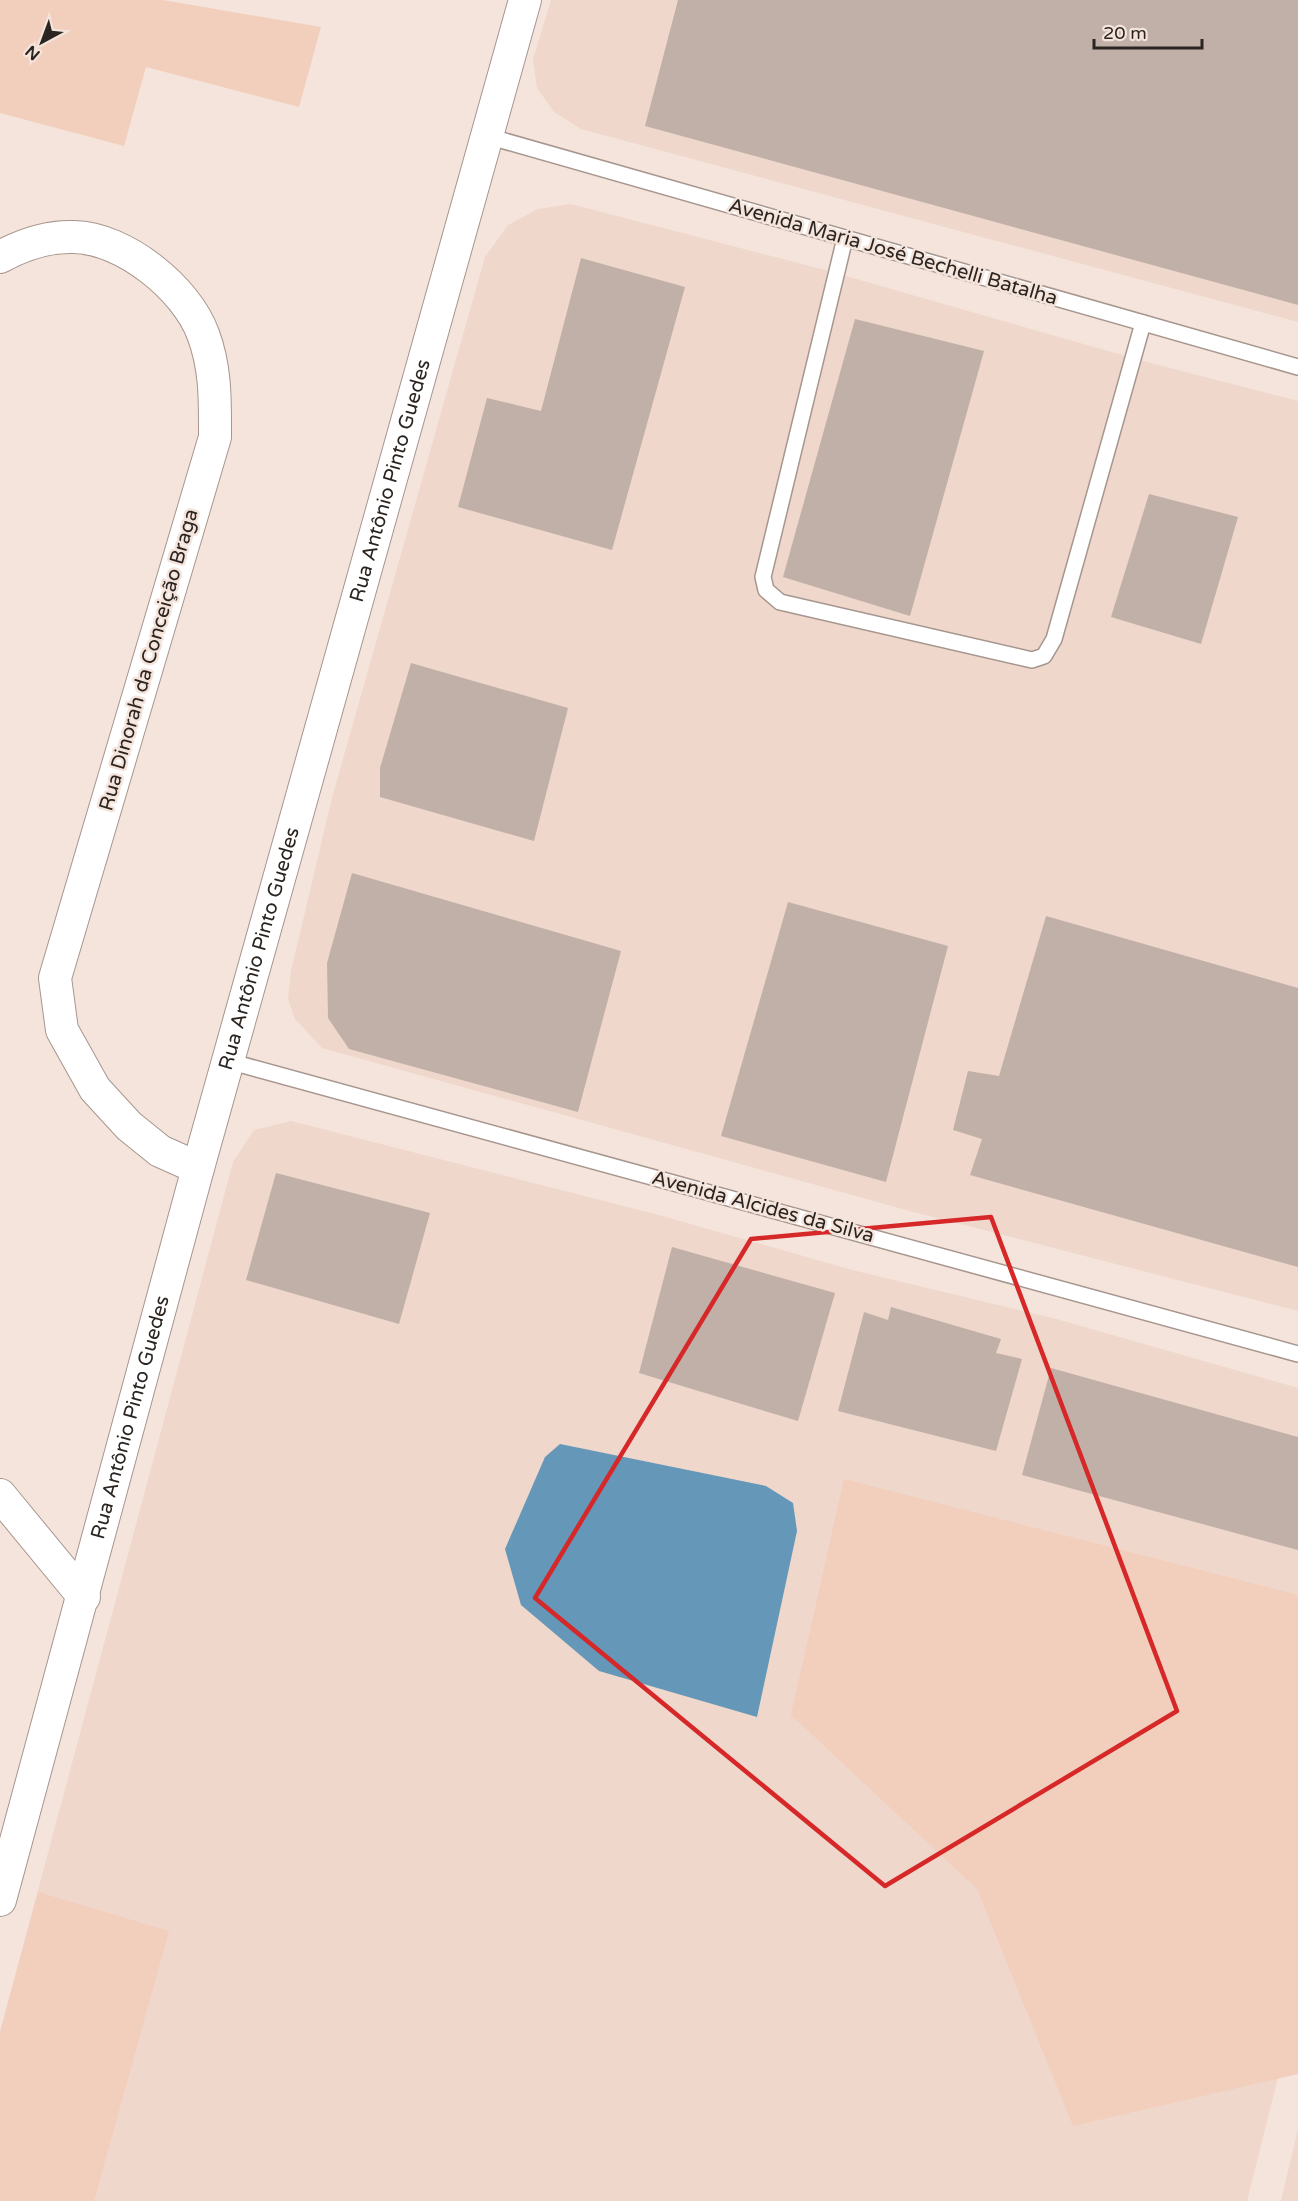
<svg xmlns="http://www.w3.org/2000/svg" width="1298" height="2201" viewBox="0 0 1298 2201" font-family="'Varela Round',sans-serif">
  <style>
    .built { fill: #efd7cb }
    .green { fill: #f2cfbc }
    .water { fill: #6597b8 }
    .building { fill: #c0b0a8 }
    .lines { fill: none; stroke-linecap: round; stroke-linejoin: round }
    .lane-casing { stroke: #a6968e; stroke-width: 18 }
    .street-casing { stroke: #a6968e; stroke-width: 34 }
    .lane { stroke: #fff; stroke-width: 15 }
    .street { stroke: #fff; stroke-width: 32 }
    .marked { fill: none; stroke: #d62828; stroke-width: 4.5; stroke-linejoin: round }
    .labels { text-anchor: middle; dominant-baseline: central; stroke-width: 5; stroke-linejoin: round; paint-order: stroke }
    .street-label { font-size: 20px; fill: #2b2521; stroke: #f5e4db }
  </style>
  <rect width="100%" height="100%" fill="#f5e4db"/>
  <g class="built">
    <path d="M551,0h747v322l-717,-193 -27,-17 -17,-24 -4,-29z"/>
    <path d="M571,204l254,66 318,91 155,40v910l-392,-101 -584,-162 -27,-29 -7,-20 3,-28 41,-173 153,-541 23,-32 30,-16z"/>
    <path d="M291,1121l368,94 193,55 201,48 245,70v610l-51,203h-1247v-169l194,-724 39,-146 21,-32z"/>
    <path d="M1298,2129v72h-17z"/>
  </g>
  <g class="green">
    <path d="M0,0h163l158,27 -22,80 -153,-40 -22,79 -124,-33z"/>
    <path d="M844,1479l454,116v479l-225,52 -96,-237 -186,-174z"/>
    <path d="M38,1892l131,39 -75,270h-94v-169z"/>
  </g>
  <path class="water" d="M560,1444l206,42 27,17 4,28 -40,186 -158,-46 -78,-66 -16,-56 40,-92z"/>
  <g class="building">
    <path d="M678,0h620v305l-653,-179z"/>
    <path d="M581,258l104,29 -73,263 -154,-43 29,-109 54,13z"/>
    <path d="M855,319l129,32 -74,265 -127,-39z"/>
    <path d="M1149,494l89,23 -37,127 -90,-27z"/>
    <path d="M411,663l157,45 -34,133 -154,-44v-29z"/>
    <path d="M352,873l269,78 -43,161 -229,-63 -21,-31 -1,-55z"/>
    <path d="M788,902l160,44 -62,236 -165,-46z"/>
    <path d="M1046,916l252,72v279l-328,-92 12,-36 -29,-9 15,-59 31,5z"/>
    <path d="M276,1173l154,40 -31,111 -153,-44z"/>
    <path d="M672,1247l163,46 -37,128 -159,-48z"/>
    <path d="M891,1307l110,32 -5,14 26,6 -26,92 -158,-40 26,-99 24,8z"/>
    <path d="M1051,1368l247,69v113l-276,-75z"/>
  </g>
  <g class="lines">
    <defs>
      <g id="lane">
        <path d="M487,136l811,231"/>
        <path d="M845,238l-82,339 3,13 14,12 252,58 12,-4 10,-17 89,-316"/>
        <path d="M228,1061l1070,293"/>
      </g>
      <g id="street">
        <path d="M0,257c22,-12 49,-21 74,-20 50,1 112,51 129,97 13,34 12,67 12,103l-160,541 7,52 33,59 34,37 31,25 38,17"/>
        <path d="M0,1495l84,102"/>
        <path id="s1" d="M0,1900l198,-732 327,-1168"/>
      </g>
    </defs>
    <use href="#lane" class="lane-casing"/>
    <use href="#street" class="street-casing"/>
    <use href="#lane" class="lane"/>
    <use href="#street" class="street"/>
  </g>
  <path class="marked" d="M991,1217l186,494 -292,175 -350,-288 216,-359z"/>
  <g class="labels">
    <g class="street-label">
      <text transform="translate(893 252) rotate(16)">Avenida Maria José Bechelli Batalha</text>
      <text stroke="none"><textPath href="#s1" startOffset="1472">Rua Antônio Pinto Guedes</textPath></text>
      <text transform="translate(149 660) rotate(-74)">Rua Dinorah da Conceição Braga</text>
      <text stroke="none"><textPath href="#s1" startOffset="986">Rua Antônio Pinto Guedes</textPath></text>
      <text transform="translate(763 1207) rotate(15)">Avenida Alcides da Silva</text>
      <text stroke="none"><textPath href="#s1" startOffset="500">Rua Antônio Pinto Guedes</textPath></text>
    </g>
  </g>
  <g transform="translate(42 42) rotate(221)" stroke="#f5e4db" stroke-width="4.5" paint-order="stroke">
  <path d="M0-4.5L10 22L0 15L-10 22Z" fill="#2b2521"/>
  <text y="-9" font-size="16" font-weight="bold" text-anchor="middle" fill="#2b2521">N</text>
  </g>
  <path d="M1094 39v9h108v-9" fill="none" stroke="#2b2521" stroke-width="3"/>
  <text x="1103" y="39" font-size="18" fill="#2b2521" stroke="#f5e4db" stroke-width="4.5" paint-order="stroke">20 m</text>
</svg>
